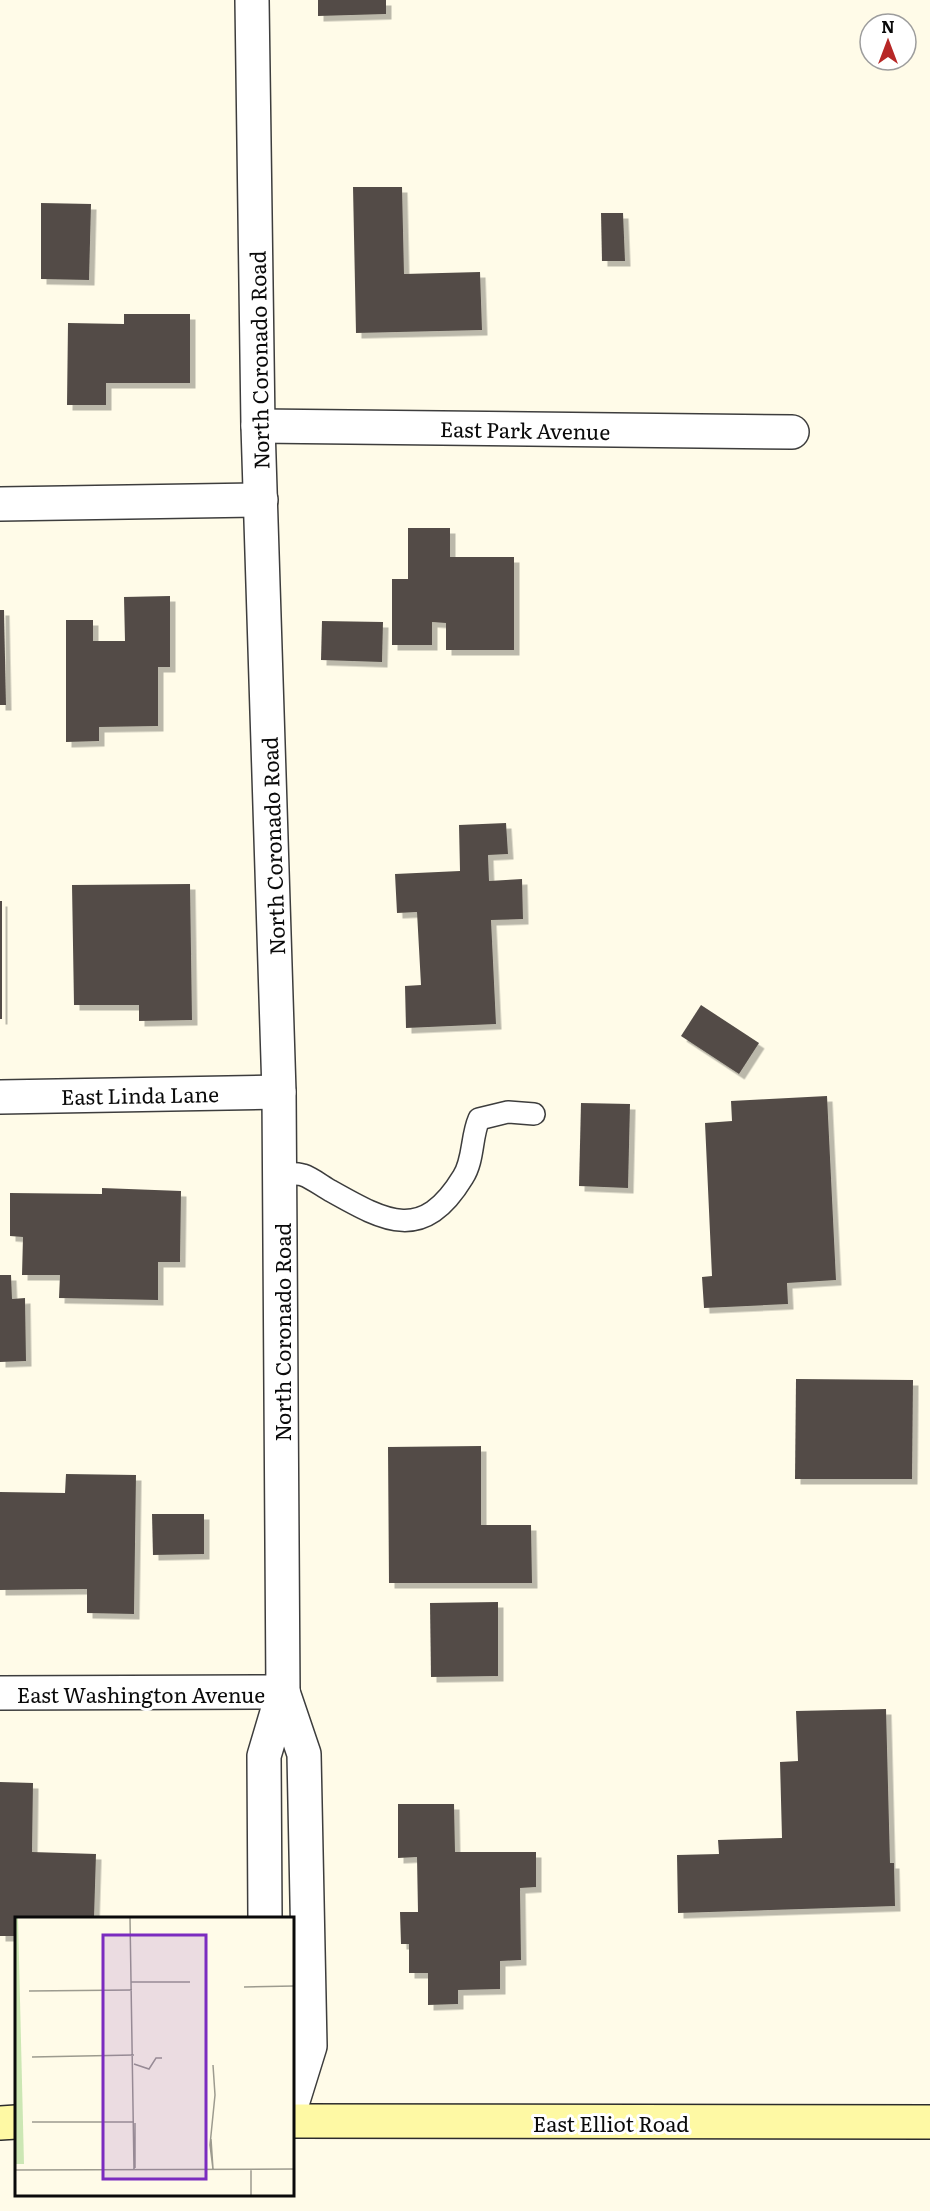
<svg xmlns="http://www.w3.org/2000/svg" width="930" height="2211" viewBox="0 0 930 2211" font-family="Literata,serif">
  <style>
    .building { fill: #534c47; filter: url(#shadow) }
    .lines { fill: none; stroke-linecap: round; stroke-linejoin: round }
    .lane-casing { stroke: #3d3d3d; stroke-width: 24 }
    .street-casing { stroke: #3d3d3d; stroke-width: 36 }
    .secondary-casing { stroke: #2c2c2c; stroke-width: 36 }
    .lane { stroke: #fff; stroke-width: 21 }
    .street { stroke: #fff; stroke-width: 33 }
    .secondary { stroke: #fef9a4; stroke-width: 33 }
    .labels { text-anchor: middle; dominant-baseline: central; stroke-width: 6; stroke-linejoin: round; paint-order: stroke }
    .street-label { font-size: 21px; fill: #0a0a0a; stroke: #fff }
    .inset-road { fill: none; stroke: #9d9b8f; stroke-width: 1.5 }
    .view { fill: #7b2cbf; fill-opacity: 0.15; stroke: #7b2cbf; stroke-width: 3 }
    .inset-edge { fill: none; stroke: #0a0a0a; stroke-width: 3 }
  </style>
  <defs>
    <filter id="shadow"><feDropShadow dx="5.5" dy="5.5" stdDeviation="0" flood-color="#0004"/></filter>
  </defs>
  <rect width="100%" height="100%" fill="#fffbe8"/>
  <g class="building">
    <path d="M318,0h68v14l-68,2z"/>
    <path d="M353,187h49l2,87 76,-2 2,58 -126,3z"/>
    <path d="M41,203l50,1 -2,76 -48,-1z"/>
    <path d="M601,213h22l2,48h-23z"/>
    <path d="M124,314h66v69h-84v22h-39l1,-82 56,1z"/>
    <path d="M408,528h42v29h64v93h-68v-27l-14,-1v23h-40v-66h16z"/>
    <path d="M170,596v71h-12v59l-59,1v14l-33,1v-122h27v21h32l-1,-44z"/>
    <path d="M0,610h4l2,95h-6z"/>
    <path d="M322,621l61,1 -1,40 -61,-2z"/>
    <path d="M506,823l2,31 -20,1 1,26 33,-2 1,40 -32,1 5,104 -90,4 -1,-42 16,-1 -4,-73 -20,1 -2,-39 65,-3 -1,-46z"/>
    <path d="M190,884l2,136 -53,1v-16h-65l-2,-120z"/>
    <rect x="0" y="901" width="2" height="118"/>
    <path d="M701,1005l58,38 -20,31 -58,-38z"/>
    <path d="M827,1096l9,184 -49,3 1,21 -84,4 -2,-31 10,-1 -7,-153 27,-2 -1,-20z"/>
    <path d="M581,1103l49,1 -2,84 -49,-2z"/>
    <path d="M102,1188l79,3 -1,71h-22v38l-99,-2 1,-23h-38l1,-38 -13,-1v-43l92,1z"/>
    <path d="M0,1275h11l1,24 13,-1 1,63 -26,1z"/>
    <path d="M796,1379l117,1 -1,99h-117z"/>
    <path d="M481,1446v79h50l1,58h-143l-1,-136z"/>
    <path d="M66,1474l70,1 -2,139 -47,-1v-24l-87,1v-98l65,1z"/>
    <path d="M152,1514h52v40l-51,1z"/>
    <path d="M498,1602v74l-67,1 -1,-74z"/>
    <path d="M886,1709l4,154h4l1,43 -217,7 -1,-58 42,-1 -1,-14 64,-2 -2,-76 18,-1 -2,-50z"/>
    <path d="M0,1782l33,1 -1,69 64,2 -2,64h-78v18h-16z"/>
    <path d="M398,1804h56l1,48h81v35l-16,1 1,72 -21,1v28l-42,1v14l-30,1v-32h-19v-29h-8l-1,-32h18l-1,-55 -19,1z"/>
  </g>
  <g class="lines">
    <defs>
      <path id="lane" d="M280,1173c7,1 16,0 23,2 9,3 19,11 28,16 55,31 92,52 132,-14 11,-17 8,-40 16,-58l29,-7 26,2"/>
      <g id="street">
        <path d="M252,0l6,426 21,666 4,600 -19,64 1,162"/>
        <path d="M258,426l534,6"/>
        <path d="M0,504l261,-4"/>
        <path d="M0,1097l279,-5"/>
        <path d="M283,1692l21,62 6,292 -18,58"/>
        <path d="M0,1693l283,-1"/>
      </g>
      <g id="secondary">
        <path d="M292,2121l638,1"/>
        <path d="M0,2123l16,-1"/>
      </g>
    </defs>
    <use href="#lane" class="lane-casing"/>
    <use href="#street" class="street-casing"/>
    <use href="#secondary" class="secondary-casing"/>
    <use href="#lane" class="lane"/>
    <use href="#street" class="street"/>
    <use href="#secondary" class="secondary"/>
  </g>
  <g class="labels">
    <g class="street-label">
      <text transform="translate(258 360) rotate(-91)">North Coronado Road</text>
      <text transform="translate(525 429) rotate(1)">East Park Avenue</text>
      <text transform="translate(272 846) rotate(-92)">North Coronado Road</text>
      <text transform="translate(140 1094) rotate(-1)">East Linda Lane</text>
      <text transform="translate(281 1332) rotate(-90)">North Coronado Road</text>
      <text x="141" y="1693">East Washington Avenue</text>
      <text x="611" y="2122">East Elliot Road</text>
    </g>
  </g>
  <g transform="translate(15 1917)">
    <rect width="279" height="279" fill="#fffbe8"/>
    <path d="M0,1h3l6,246h-9z" fill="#cce7b4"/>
    <path class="inset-road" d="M115,1l4,251M116,65h59M229,70l50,-1M14,74l103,-1M17,140l102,-2M119,147l15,5 7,-11h6M17,205h102M120,206v45M196,222l2,30M198,252l-3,-24 5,-50 -2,-30M236,252v26M0,253l279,-1"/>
    <path class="view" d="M88,18h103v244h-103z"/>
    <rect width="279" height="279" class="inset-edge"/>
  </g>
  <g transform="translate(888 42)"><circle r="28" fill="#ffffff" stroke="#9d9d9d" stroke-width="1.5"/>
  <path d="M0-4.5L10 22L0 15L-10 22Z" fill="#b72726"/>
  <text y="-9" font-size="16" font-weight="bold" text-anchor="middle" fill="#0a0a0a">N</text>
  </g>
</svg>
